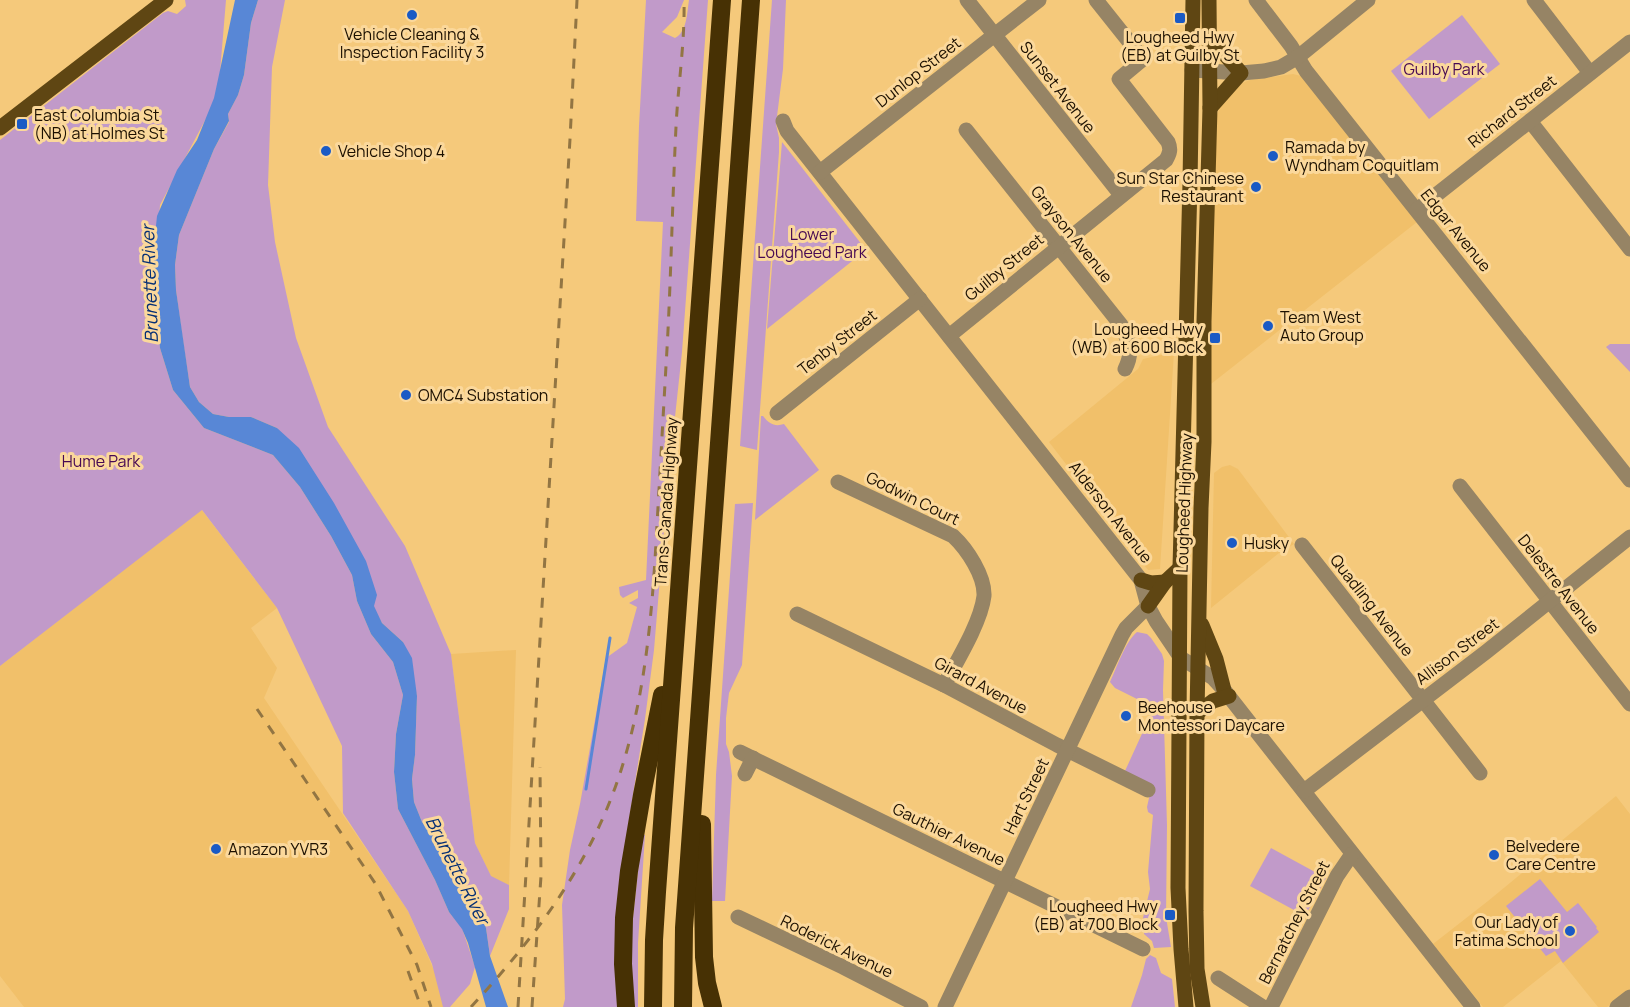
<svg xmlns="http://www.w3.org/2000/svg" width="1630" height="1007" viewBox="0 0 1630 1007" font-family="Manrope,sans-serif">
  <style>
    .built { fill: #f1c06a }
    .green { fill: #c19ac9 }
    .water { fill: #5887d6 }
    .lines { fill: none; stroke-linecap: round; stroke-linejoin: round }
    .stream { stroke: #5887d6; stroke-width: 3 }
    .minor { stroke: #968465; stroke-width: 15 }
    .major { stroke: #5f4613; stroke-width: 15 }
    .highway { stroke: #473104; stroke-width: 18 }
    .rail { stroke: #927543; stroke-width: 3; stroke-dasharray: 10 10; stroke-linecap: butt }
    .poi-dot { fill: #1a5ac5; stroke: #fbd89b; stroke-width: 2 }
    .labels { text-anchor: middle; dominant-baseline: central; stroke-width: 6; stroke-linejoin: round; paint-order: stroke }
    .poi-label { font-size: 16px; fill: #1c1000; stroke: #fbd89b; text-anchor: start }
    .park-label { font-size: 16px; fill: #470953; stroke: #fbd89b }
    .street-label { font-size: 16px; fill: #1c1000; stroke: #fbd89b }
    .water-label { font-size: 18px; font-style: italic; fill: #052f75; stroke: #fbd89b }
  </style>
  <rect width="100%" height="100%" fill="#f5c97b"/>
  <g class="built">
    <path d="M1293,74l8,2 116,146 -206,162 1,-136 4,-129 4,-13 22,-23 8,-3z"/>
    <path d="M1174,352l-14,217 -12,1 -99,-128 89,-73 5,-10z"/>
    <path d="M1230,465l8,4 56,75 -15,9 -68,55 3,-135 8,-6z"/>
    <path d="M201,509l76,99 -26,20 26,40 -13,30 144,213 42,96h-426l-24,-31v-310z"/>
    <path d="M516,650l-7,235 -18,-8 -16,-34 -24,-189z"/>
    <path d="M1616,796l14,18v175l-23,18h-9l-37,-46 -58,46h-20l-50,-63 55,-43z"/>
  </g>
  <g class="green">
    <path d="M185,0h41l-8,96 -58,109 -5,72 5,71 13,42 31,38 69,27 27,32 31,49 21,39 5,26 14,33 22,28 10,33 -7,39 -2,38 4,37 37,71 14,32 13,16 13,39 -5,17 -20,23h-7l-11,-43 -24,-53 -65,-98 -1,-67 -65,-138 -75,-98 -202,156v-526l163,-127 5,-2 9,3 9,-8z"/>
    <path d="M258,0h27l-13,67 -4,118 7,57 21,96 32,89 77,119 46,108 24,189 16,33 18,9v24l-19,47 -4,-28 -19,-40 -2,3 -11,-14v-11l-13,-20 -19,-24 -8,-20 -2,-23 3,-24 2,-59 -14,-54 -21,-19 -105,-195 -26,-11h-22l-16,-3 -14,-12 -9,-15 -8,-53 -6,-44 -1,-25 4,-30 35,-86 15,-27 -1,-8 10,-19 6,-20 7,-52z"/>
    <path d="M646,0h38l-7,17 -15,15 13,6c12,-6 12,-25 14,-38h19l-26,352 -14,130 -14,168 -9,69 -23,146 -4,142h-55l2,-8 -3,-94 8,-55 10,-46 26,-146 21,-15 10,-36 -8,-4 9,-5v-8l-15,8 -3,-3 -1,-8 27,-7 17,-358 -27,-1 3,-95z"/>
    <path d="M772,0h14l-3,69 -7,55 3,14v14l-22,298 -17,-4z"/>
    <path d="M1462,15l38,49 -71,55 -38,-48z"/>
    <path d="M782,142l84,108 -99,79z"/>
    <path d="M1610,344h20v28l-24,-25z"/>
    <path d="M761,416h2c6,8 12,11 21,8l35,46 -64,50z"/>
    <path d="M753,503l-11,162 -13,28 -3,25v26l3,8 3,24 -7,125h-13l4,-126 19,-271z"/>
    <path d="M1137,632l10,2 4,4 11,16 2,7 -1,29 4,135 -1,92 5,30 -17,1 -2,-7 -8,-7 -1,-16 7,-29 -2,-17 5,-57 -5,-3 -1,-5 4,-18 -26,-18 26,-57 -2,-9 -34,-17 -5,-6c7,-15 15,-40 27,-50z"/>
    <path d="M642,835h3l-7,108v64h-6l-3,-53z"/>
    <path d="M1271,848l55,30 -21,38 -55,-30z"/>
    <path d="M1540,879l27,33 11,-9 19,24 -1,1 3,4 -36,31 -8,-12 -9,5 -40,-50z"/>
    <path d="M1150,955l6,3 5,15 11,6 3,28h-44l11,-32 4,-16z"/>
  </g>
  <path class="water" d="M235,0h23l-7,23 -7,52 -6,20 -10,19 1,7 -15,28 -35,86 -4,30 1,25 14,97 9,15 14,12 16,3h22l26,11 22,20 35,55 32,58 11,34 -3,11 8,17 21,19 9,16 5,38 -2,59 -3,24 2,23 8,20 19,24 13,20v11l10,14 3,-4 19,41 4,28 18,51h-22l-18,-64 -6,-14 -13,-17 -14,-32 -37,-71 -4,-37 2,-38 7,-39 -10,-33 -22,-28 -14,-33 -5,-26 -21,-39 -31,-49 -27,-32 -69,-27 -31,-38 -13,-42 -8,-83 5,-49 20,-46 20,-30 17,-42z"/>
  <g class="lines">
    <path class="stream" d="M586,789l24,-151"/>
    <g class="minor">
      <path d="M967,0l154,195"/>
      <path d="M1256,0l35,46 15,25 324,409"/>
      <path d="M1534,0l56,73"/>
      <path d="M1192,70l49,3 23,-2 17,-4 17,-10 70,-57"/>
      <path d="M783,121l4,10 354,449 7,26 8,15 25,37 32,20 11,12 249,317"/>
      <path d="M1530,121l100,128"/>
      <path d="M966,130l155,195c8,17 13,26 4,44"/>
      <path d="M820,172l219,-172"/>
      <path d="M1417,210l213,-168"/>
      <path d="M949,336l217,-176c4,-7 5,-11 2,-18l-49,-63 24,-20 -47,-59"/>
      <path d="M777,413l143,-114"/>
      <path d="M838,482l115,54c14,13 32,40 31,60 -3,26 -27,65 -40,89"/>
      <path d="M1460,486l170,218"/>
      <path d="M1302,545l178,228"/>
      <path d="M797,614l147,71 113,60 91,45"/>
      <path d="M740,752l403,197"/>
      <path d="M745,774l8,-16"/>
      <path d="M1304,791l182,-139 144,-115"/>
      <path d="M738,917l105,50 78,40"/>
      <path d="M1218,978l45,29"/>
      <path d="M945,1007l177,-372 4,-7 22,-22"/>
      <path d="M1271,1007l66,-131 15,-22"/>
      <path d="M1617,1007l13,-10"/>
    </g>
    <g class="major">
      <path d="M1209,36l32,37 -31,35"/>
      <path d="M0,128l166,-128"/>
      <path d="M1141,580l10,3 14,-1"/>
      <path d="M1148,606l17,-24 15,-14"/>
      <path d="M1202,625l14,34 8,31"/>
      <path d="M1197,713l16,-12 16,-5"/>
      <path d="M1186,1007l-5,-58 -3,-61 2,-320 10,-385 3,-183"/>
      <path d="M1203,1007l-6,-38 -1,-58 1,-198 4,-205 3,-66v-120l6,-214 -1,-108"/>
    </g>
    <g class="highway">
      <path d="M702,824l2,133 3,26 6,24"/>
      <path d="M626,1007l-3,-43 1,-46 5,-47 13,-76 20,-100"/>
      <path d="M653,1007l1,-67 3,-48 65,-892"/>
      <path d="M683,1007l1,-79 67,-928"/>
    </g>
    <g class="rail">
      <path d="M257,709l118,174 42,82 14,42"/>
      <path d="M408,971l13,36"/>
      <path d="M471,1007c58,-63 110,-130 141,-211 33,-87 40,-178 45,-271 3,-53 6,-106 9,-159 5,-80 6,-159 10,-239 2,-42 9,-84 8,-127"/>
      <path d="M518,1007l52,-868 7,-139"/>
      <path d="M532,1007l9,-131 -1,-109"/>
    </g>
  </g>
  <g class="poi-dot">
    <circle cx="412" cy="15" r="6"/>
    <rect x="1174" y="12" width="12" height="12" rx="3"/>
    <rect x="16" y="118" width="12" height="12" rx="3"/>
    <circle cx="326" cy="151" r="6"/>
    <circle cx="1273" cy="156" r="6"/>
    <circle cx="1256" cy="187" r="6"/>
    <circle cx="1268" cy="326" r="6"/>
    <rect x="1209" y="332" width="12" height="12" rx="3"/>
    <circle cx="406" cy="395" r="6"/>
    <circle cx="1232" cy="543" r="6"/>
    <circle cx="1126" cy="716" r="6"/>
    <circle cx="216" cy="849" r="6"/>
    <circle cx="1494" cy="855" r="6"/>
    <rect x="1164" y="909" width="12" height="12" rx="3"/>
    <circle cx="1570" cy="931" r="6"/>
  </g>
  <g class="labels">
    <g class="poi-label">
      <text x="412" y="34" text-anchor="middle">Vehicle Cleaning &amp;<tspan x="412" dy="18">Inspection Facility 3</tspan></text>
      <text x="1180" y="37" text-anchor="middle">Lougheed Hwy<tspan x="1180" dy="18">(EB) at Guilby St</tspan></text>
      <text x="34" y="115">East Columbia St<tspan x="34" dy="18">(NB) at Holmes St</tspan></text>
      <text x="1285" y="147">Ramada by<tspan x="1285" dy="18">Wyndham Coquitlam</tspan></text>
      <text x="338" y="151">Vehicle Shop 4</text>
      <text x="1244" y="178" text-anchor="end">Sun Star Chinese<tspan x="1244" dy="18">Restaurant</tspan></text>
      <text x="1280" y="317">Team West<tspan x="1280" dy="18">Auto Group</tspan></text>
      <text x="1203" y="329" text-anchor="end">Lougheed Hwy<tspan x="1203" dy="18">(WB) at 600 Block</tspan></text>
      <text x="418" y="395">OMC4 Substation</text>
      <text x="1244" y="543">Husky</text>
      <text x="1138" y="707">Beehouse<tspan x="1138" dy="18">Montessori Daycare</tspan></text>
      <text x="1506" y="846">Belvedere<tspan x="1506" dy="18">Care Centre</tspan></text>
      <text x="228" y="849">Amazon YVR3</text>
      <text x="1158" y="906" text-anchor="end">Lougheed Hwy<tspan x="1158" dy="18">(EB) at 700 Block</tspan></text>
      <text x="1558" y="922" text-anchor="end">Our Lady of<tspan x="1558" dy="18">Fatima School</tspan></text>
    </g>
    <g class="park-label">
      <text x="1444" y="69">Guilby Park</text>
      <text x="812" y="234">Lower<tspan x="812" dy="18">Lougheed Park</tspan></text>
      <text x="101" y="461">Hume Park</text>
    </g>
    <g class="street-label">
      <text transform="translate(918 72) rotate(-38)">Dunlop Street</text>
      <text transform="translate(1058 87) rotate(52)">Sunset Avenue</text>
      <text transform="translate(1512 111) rotate(-38)">Richard Street</text>
      <text transform="translate(1456 230) rotate(51)">Edgar Avenue</text>
      <text transform="translate(1072 234) rotate(51)">Grayson Avenue</text>
      <text transform="translate(1004 267) rotate(-39)">Guilby Street</text>
      <text transform="translate(837 342) rotate(-38)">Tenby Street</text>
      <text transform="translate(913 498) rotate(26)">Godwin Court</text>
      <text transform="translate(666 502) rotate(-86)">Trans-Canada Highway</text>
      <text transform="translate(1184 503) rotate(-88)">Lougheed Highway</text>
      <text transform="translate(1111 512) rotate(52)">Alderson Avenue</text>
      <text transform="translate(1559 584) rotate(52)">Delestre Avenue</text>
      <text transform="translate(1372 605) rotate(52)">Quadling Avenue</text>
      <text transform="translate(1457 651) rotate(-37)">Allison Street</text>
      <text transform="translate(981 685) rotate(28)">Girard Avenue</text>
      <text transform="translate(1026 796) rotate(-64)">Hart Street</text>
      <text transform="translate(949 834) rotate(26)">Gauthier Avenue</text>
      <text transform="translate(1294 922) rotate(-63)">Bernatchey Street</text>
      <text transform="translate(837 946) rotate(26)">Roderick Avenue</text>
    </g>
    <g class="water-label">
      <text transform="translate(149 284) rotate(-92)">Brunette River</text>
      <text transform="translate(458 870) rotate(63)">Brunette River</text>
    </g>
  </g>
</svg>
